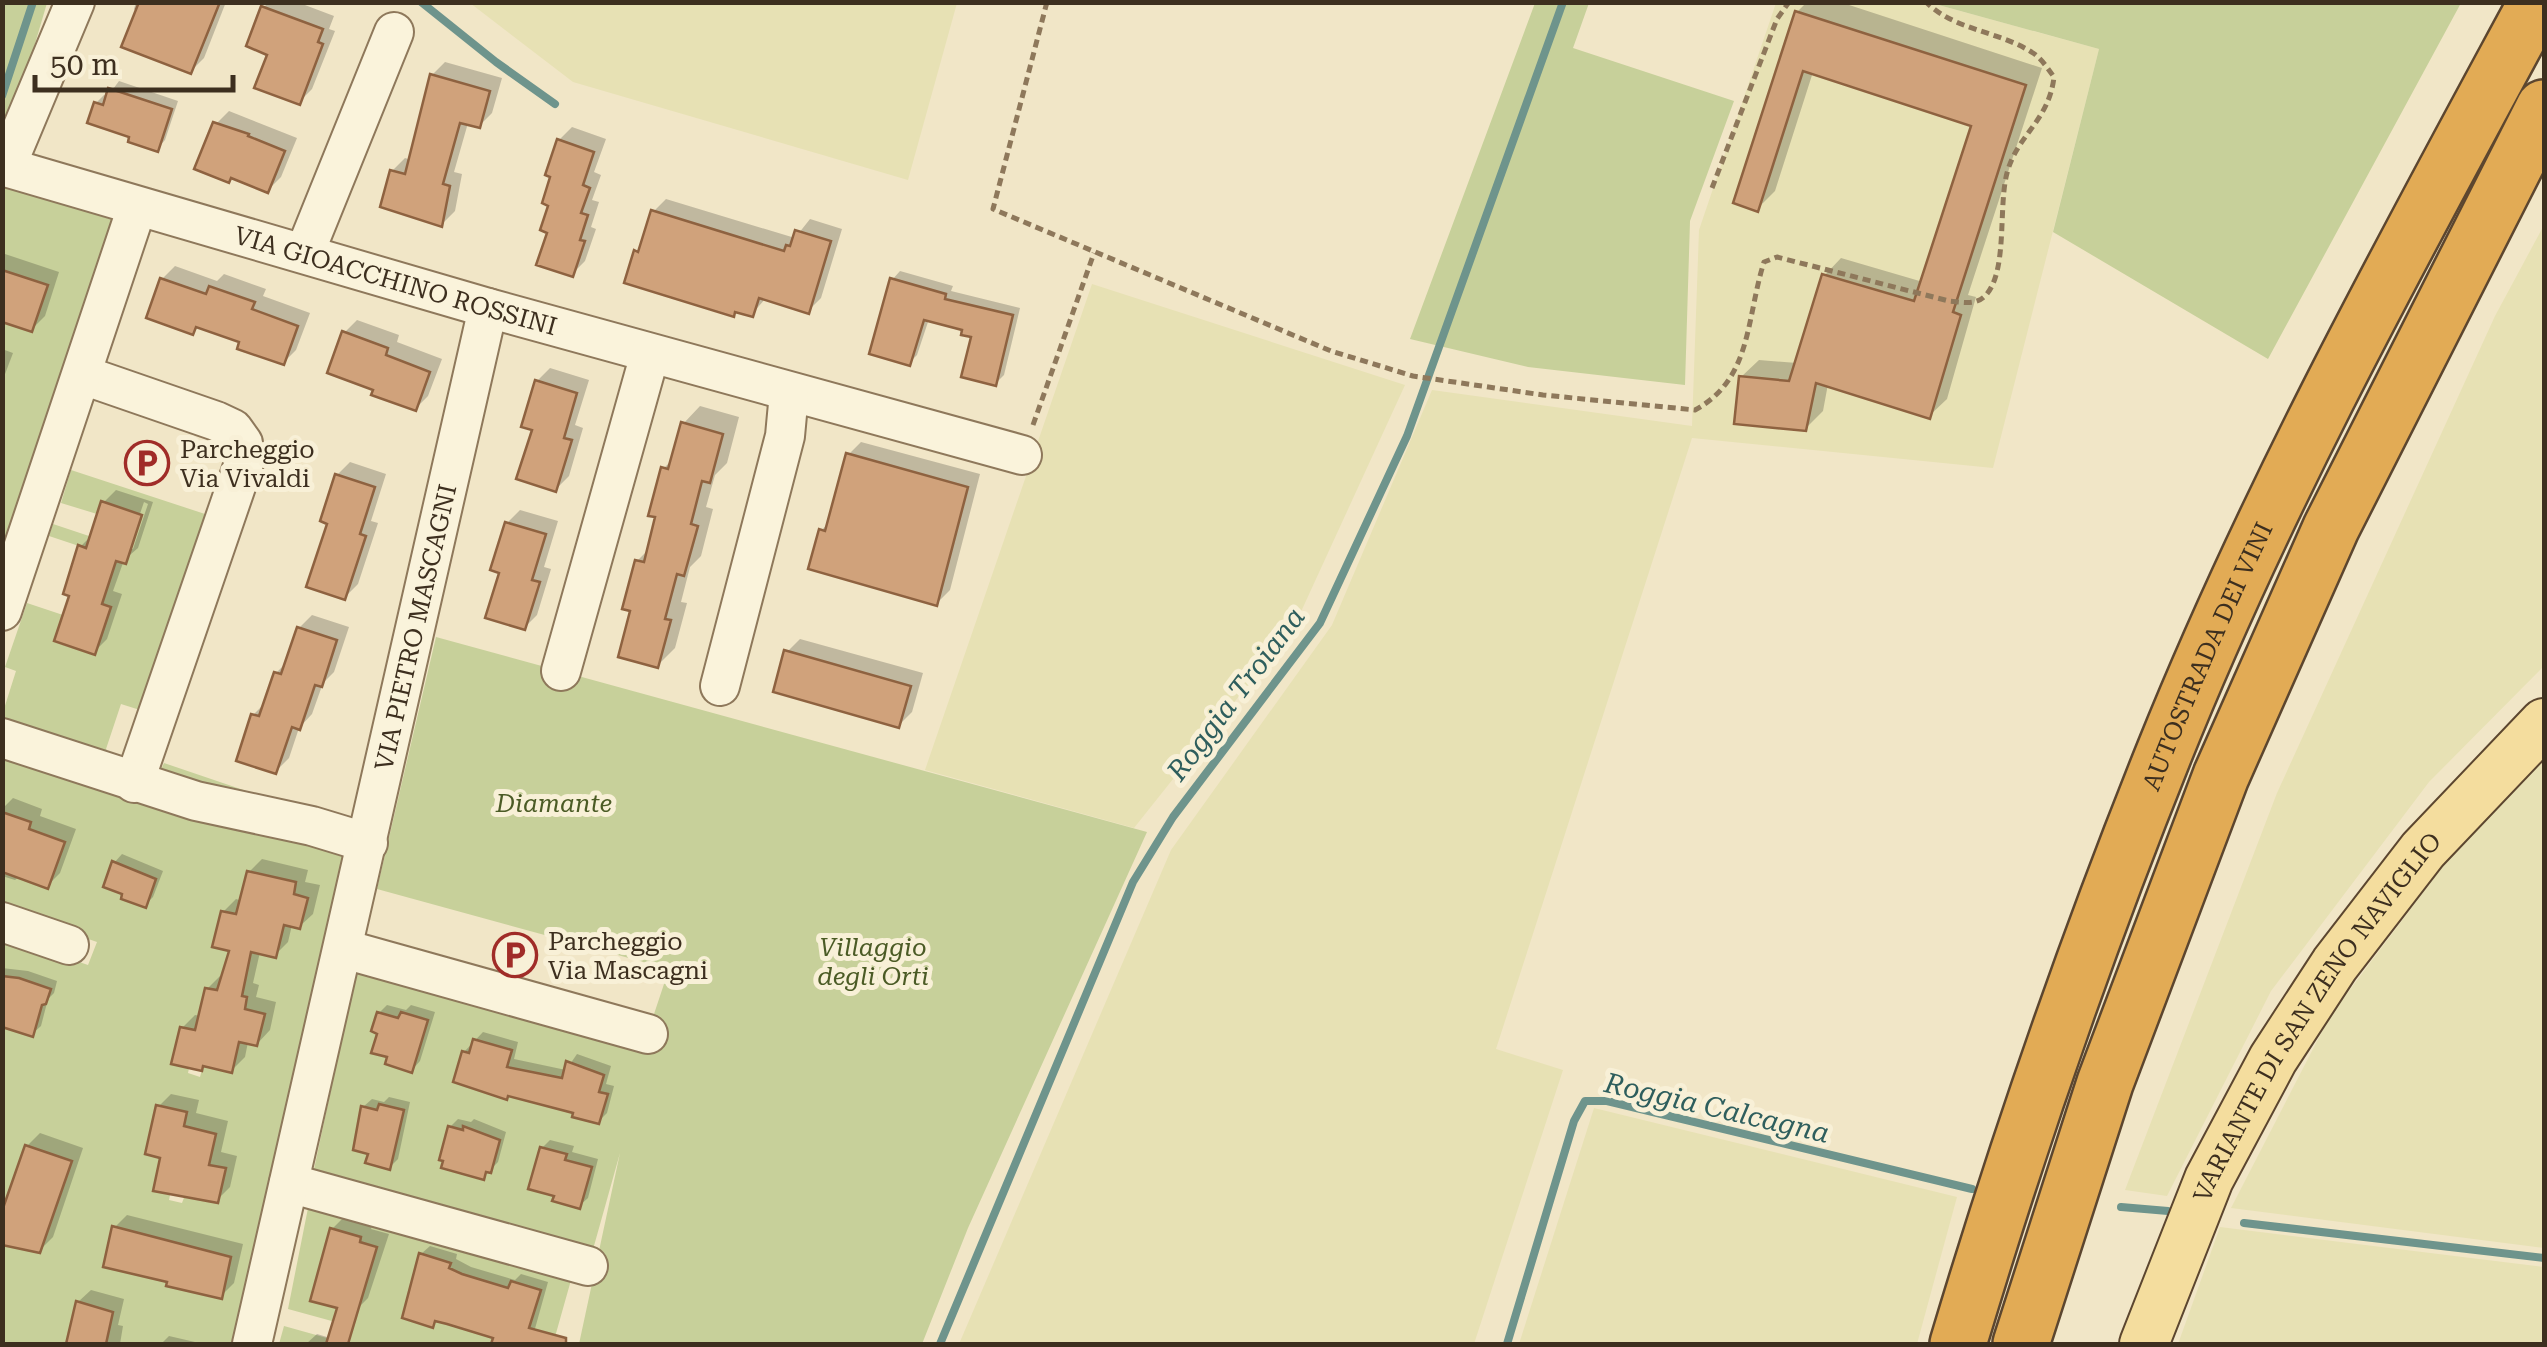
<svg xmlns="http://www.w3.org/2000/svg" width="2547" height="1347" viewBox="0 0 2547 1347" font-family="'Roboto Serif',serif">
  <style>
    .farmland { fill: #e7e1b4 }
    .green { fill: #c7d09a; fill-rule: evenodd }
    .shadow { fill: #0003; fill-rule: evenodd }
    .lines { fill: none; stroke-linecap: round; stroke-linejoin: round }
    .stream { stroke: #6e948c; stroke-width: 8 }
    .building { fill: #d0a27b; stroke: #8e6240; stroke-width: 2.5 }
    .minor-casing { stroke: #8e785b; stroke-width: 42 }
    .major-casing { stroke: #5c462f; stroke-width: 52 }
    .highway-casing { stroke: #5c462f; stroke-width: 60 }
    .path { stroke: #8e785b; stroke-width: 5; stroke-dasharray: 8 5; stroke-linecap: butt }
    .minor { stroke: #faf3db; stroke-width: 38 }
    .major { stroke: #f4dd9e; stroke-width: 48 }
    .highway { stroke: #e2ab55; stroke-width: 55 }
    .labels { text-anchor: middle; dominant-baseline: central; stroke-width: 10; stroke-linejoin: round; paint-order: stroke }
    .street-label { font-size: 25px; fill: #3d2f1f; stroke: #f8f0d7 }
    .poi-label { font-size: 25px; fill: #3d2f1f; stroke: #f8f0d7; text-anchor: start }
    .park-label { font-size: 25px; font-style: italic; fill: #4b5b25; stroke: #f8f0d7 }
    .water-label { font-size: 28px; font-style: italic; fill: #2e5e5d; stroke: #f8f0d7 }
  </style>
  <rect width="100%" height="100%" fill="#f1e6c7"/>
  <g class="farmland">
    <path d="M470,3h487l-49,177 -335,-98z"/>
    <path d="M1776,3h155l168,46 -106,419 -301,-30 -196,611 67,21 -89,274h-515l212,-494 161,-225 100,-235 260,36 7,-196z"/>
    <path d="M2544,225v441l-115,116 -158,209 -104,205 -42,-6 152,-397 218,-477z"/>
    <path d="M1092,284l313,101 -111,242 -160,201 -209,-58z"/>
    <path d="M2544,753v495l-313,-40 99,-192 150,-199z"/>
    <path d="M1594,1108l363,89 -40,147h-398z"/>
    <path d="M2220,1227l324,40v77h-366z"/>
  </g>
  <g class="green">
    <path d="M2,3h45l-43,146h-2z"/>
    <path d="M1535,3h54l-16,45 161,53 -44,120 -5,164 -157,-18 -118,-28z"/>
    <path d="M2461,3l-193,356 -215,-127 46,-183 -164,-45z"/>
    <path d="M3,185l110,35 2,9 -112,332z"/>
    <path d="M71,470l134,44 -65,196 -19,-6 -15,45 4,6 -107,-22v-21l13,-41 -11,-4 22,-64 36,12 -9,27 41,13 7,-51 14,-43 10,2 16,-48 -40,-14 -5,13 -36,-11z"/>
    <path d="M53,524l36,12 -4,12 -36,-12z"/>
    <path d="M436,637l711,195 -179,396 -46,116h-343l41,-191 -28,100 -279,-79 44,-207 296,50 16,-48 -292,-80z"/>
    <path d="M3,741l148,51 13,-29 186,63 -114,518h-233v-408l85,29 9,-23 -95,-33zM247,871l49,11 -2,12 14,4 -7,31 -17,-4 -8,32 -25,-5 -1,7 -22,-3 1,-5 -16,-5 8,-35 15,3zM205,988l42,9 -2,12 20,5 -8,32 -18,-4 -7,31 -29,-7 -3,11 -12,-4 1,-5 -18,-5 9,-36 15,3zM156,1106l30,6 -2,14 32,8 -7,31 16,3 -40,27 -3,8 -13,-3 1,-5 -17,-4 7,-33 -15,-5z"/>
    <path d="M310,1198l263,75 -20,71h-274l5,-18 50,14 5,-17 -51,-14z"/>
  </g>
  <g class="shadow">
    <path d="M136,2h90l-22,56 -13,13 -57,-62z"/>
    <path d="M269,2h28l37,14 -5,13 6,2 -23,58 -13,13 -29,-49 -7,-45z"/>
    <path d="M1807,2h33l202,66 -74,227 8,2 -29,102 -18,17 -101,-32 -5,27 -17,17 -65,-51 18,-17 38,3 27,-87 17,-18 82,24 51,-158 -161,-52 -38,119 -18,18 40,-197z"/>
    <path d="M445,62l57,16 -10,35 -13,13 -11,-3 -14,49 8,2 -7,37 -13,13 -50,-53 13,-13 6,2 21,-85z"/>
    <path d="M119,81l59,20 -13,39 -8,9 -61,-46 8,-8 4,1z"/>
    <path d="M229,111l68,27 -16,39 -13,13 -52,-66z"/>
    <path d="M572,127l34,12 -12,33 7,3 -9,25 7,2 -8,25 5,2 -11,32 -13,13 -22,-43 9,-91z"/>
    <path d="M666,199l129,39 15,-19 32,10 -21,69 -13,13 -42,-13 -14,16 -116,-62 7,-8 10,-32z"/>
    <path d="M2,253l57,19 -14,44 -13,13 -30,-9z"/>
    <path d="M175,266l42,15 7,-7 42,15 -3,7 47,17 -14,37 -13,13 -40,-22 -44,-16 -7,7 -30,-53z"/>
    <path d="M900,271l53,15 -2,5 69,17 -16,67 -8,8 -22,-48 -9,-7 -36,-9 -12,36 -8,8 -17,-83z"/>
    <path d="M357,320l42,15 -2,7 45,17 -14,37 -13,13 -39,-21 -32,-55z"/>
    <path d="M2,349l11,4 -11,29z"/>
    <path d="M550,368l39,12 -14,45 8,3 -14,48 -13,13 -21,-61 2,-47z"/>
    <path d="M700,406l39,11 -12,46 -12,12 -9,32 7,2 -12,47 -11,11 -9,35 6,1 -12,45 -17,17 -25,-56 4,-48 13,-13 14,-80 10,-10 9,-34z"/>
    <path d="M861,442l119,32 -30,116 -13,13 -116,-72 9,-10 18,-66z"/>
    <path d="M350,462l36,12 -15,47 7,2 -20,61 -13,13 -15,-75 7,-47z"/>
    <path d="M116,490l37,12 -15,46 -14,12 -11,31 9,3 -15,45 -13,13 -22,-58 8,-47 12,-12 11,-32zM144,502l4,2 -15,45h-5z"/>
    <path d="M520,510l38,11 -14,46 7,2 -14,46 -13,13 -22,-57 5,-48z"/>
    <path d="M312,615l37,12 -15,45 -11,11 -11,31 -13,14 -10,30 -13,13 -23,-56 14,-14 9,-28 12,-12 11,-33z"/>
    <path d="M800,639l123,34 -11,39 -13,13 -112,-73z"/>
    <path d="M13,798l29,11 -2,7 36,13 -16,44 -13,13 -27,-10 -5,4 -13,-4v-67z"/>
    <path d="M122,854l41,17 -10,26 -8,8 -31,-42z"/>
    <path d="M262,859l46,11 -3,12 15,3 -7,29 -13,12 -8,-1 -4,17 -13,13 -15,-3 -7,31 6,2 -3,12 20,5 -6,28 -13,14 -9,-2 -3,15 -13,13 -26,-6 -4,4 -20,-40 13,-13 6,1 6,-27 13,-13 4,1 8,-28 -9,-37 13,-13 6,2 7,-29z"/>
    <path d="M2,968l26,3 29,10 -3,12 -6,6 -7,27 -9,8 -30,-10z"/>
    <path d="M387,1005l19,5 5,-5 24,7 -15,49 -8,9 -32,-38 -1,-19z"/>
    <path d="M483,1032l35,10 -4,17 52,11 11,-16 34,12 -5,18 8,2 -7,27 -8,8 -135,-69z"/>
    <path d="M171,1094l28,6 -3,13 32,8 -7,31 16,4 -7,31 -13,13 -59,-93z"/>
    <path d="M389,1097l21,5 -12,57 -8,8 -19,-14 -8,-46 9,-8 12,3z"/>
    <path d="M458,1119l13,3 3,-3 32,13 -8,30 -15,15 -37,-18 4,-32z"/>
    <path d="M40,1133l43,15 -30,89 -13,13 -13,-104z"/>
    <path d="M550,1140l24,6 -2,6 26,7 -10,39 -9,8 -37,-58z"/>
    <path d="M127,1215l116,29 -9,39 -13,13 -51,-16 -56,-52z"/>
    <path d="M345,1216l28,8 -2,5 18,5 -21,64 -13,13 -23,-82z"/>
    <path d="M430,1246l27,8 -1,5 15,8 44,13 6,-6 27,8 -17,61 -29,1 -8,-2 2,-5 -58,-18 -6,6 -11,-71z"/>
    <path d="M91,1290l33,9 -6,26 5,1 -3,18h-53l11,-42z"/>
    <path d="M317,1334l33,10h-44z"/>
    <path d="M169,1336l26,6v2h-34z"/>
  </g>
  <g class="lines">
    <g class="stream">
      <path d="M421,2l75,60 59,42"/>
      <path d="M2,96l31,-94"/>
      <path d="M2121,1207l47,4"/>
      <path d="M2244,1223l300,35"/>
      <path d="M940,1344l193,-462 40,-65 147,-194 87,-187 156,-434"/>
      <path d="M1507,1344l67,-223 11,-20h22l365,88"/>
    </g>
  </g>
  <g class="building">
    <path d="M139,2h81l-29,72 -70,-27z"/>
    <path d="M261,6l62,23 -5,13 5,2 -23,61 -46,-17 13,-33 -21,-9z"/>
    <path d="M1795,11l231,74 -73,227 8,3 -31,104 -114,-36 -10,48 -72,-7 5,-48 50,5 33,-107 92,27 57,-175 -168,-55 -45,141 -25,-9z"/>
    <path d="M430,74l60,17 -10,37 -20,-5 -17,61 7,2 -8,41 -62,-20 10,-37 15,4z"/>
    <path d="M108,88l64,21 -14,43 -30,-10 1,-5 -42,-14 7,-21 9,3z"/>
    <path d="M213,122l36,12 -1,2 37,15 -17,42 -37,-15 -2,5 -35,-14z"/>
    <path d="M557,139l37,13 -11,33 7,3 -9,25 7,2 -8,25 5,1 -12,36 -37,-12 11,-32 -7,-3 8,-24 -6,-3 8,-26 -5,-2z"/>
    <path d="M651,210l133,41 2,-6 4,1 5,-16 36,11 -22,73 -50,-16 -6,19 -18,-5 -1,5 -110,-34 10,-33 4,2z"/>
    <path d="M2,270l46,15 -16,47 -30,-10z"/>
    <path d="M160,278l46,16 3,-8 46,16 -3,7 46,17 -14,39 -47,-16 2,-7 -43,-15 -3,8 -47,-17z"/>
    <path d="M890,278l56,16 -1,5 68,16 -17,71 -35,-9 10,-40 -10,-2 1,-5 -38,-10 -14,46 -41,-12z"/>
    <path d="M342,331l46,17 -2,7 44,17 -14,39 -45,-16 2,-5 -46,-17z"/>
    <path d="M535,380l42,13 -13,45 8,2 -16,52 -40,-13 16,-49 -11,-3z"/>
    <path d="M681,422l42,12 -13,49 -8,-2 -11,43 7,2 -14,50 -7,-2 -12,45 6,1 -13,48 -40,-11 12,-46 -8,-2 13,-49 9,2 11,-45 -7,-1 13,-49 7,2z"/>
    <path d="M846,453l122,34 -31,119 -129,-37 11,-40 6,2z"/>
    <path d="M335,474l40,13 -15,47 6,2 -21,64 -39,-13 21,-63 -7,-3z"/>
    <path d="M101,501l41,14 -16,49 -10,-3 -14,43 9,3 -16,48 -41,-14 15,-45 -6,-2 15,-49 8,3z"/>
    <path d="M505,522l41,12 -14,46 8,2 -15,48 -40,-12 14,-45 -9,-3z"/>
    <path d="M297,627l40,13 -15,47 -7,-2 -15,45 -8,-3 -16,47 -40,-13 15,-47 8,2 15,-44 7,2z"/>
    <path d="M784,650l127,36 -12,42 -126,-36z"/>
    <path d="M2,812l29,10 -2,7 36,13 -17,47 -46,-17z"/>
    <path d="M112,861l44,18 -10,29 -25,-9 1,-5 -19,-7z"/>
    <path d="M247,871l49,11 -2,12 14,4 -8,31 -16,-4 -8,33 -25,-6 -9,44 5,1 -2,12 20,5 -8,32 -18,-4 -7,31 -29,-7 -1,5 -31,-7 9,-37 15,3 10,-42 12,2 12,-39 -17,-4 9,-36 15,3z"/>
    <path d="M2,976l17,2 32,11 -5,15 -4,1 -9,32 -31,-10z"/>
    <path d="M377,1012l21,6 3,-6 27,8 -16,53 -27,-9 2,-7 -16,-4 6,-19 -6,-3z"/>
    <path d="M473,1039l39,11 -5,17 55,11 4,-17 38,14 -5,17 9,2 -9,30 -27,-7 1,-4 -65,-17 -1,4 -54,-18 9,-31 7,2z"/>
    <path d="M379,1104l25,6 -14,60 -25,-7 3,-9 -15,-4 8,-44 16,4z"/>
    <path d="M156,1105l31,7 -3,14 32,8 -7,31 17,3 -8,35 -65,-12 7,-33 -15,-4z"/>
    <path d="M448,1126l15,4v-4l37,14 -9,33 -5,-1 -2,8 -43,-12 2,-7 -4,-1z"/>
    <path d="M25,1145l47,16 -32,92 -38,-8v-34z"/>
    <path d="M540,1147l27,7 -2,6 27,7 -12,42 -28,-8 2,-5 -26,-7z"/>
    <path d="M112,1226l119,31 -9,42 -56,-13 1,-4 -64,-15z"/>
    <path d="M330,1228l31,9 -1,5 17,5 -29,97h-22l11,-36 -27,-7z"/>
    <path d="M419,1253l32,10 -2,5 13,6 46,14 3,-7 30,9 -12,38 37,10v6h-75l2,-6 -46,-14 -12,-3 -2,7 -31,-10z"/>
    <path d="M76,1301l37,11 -7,32h-40z"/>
  </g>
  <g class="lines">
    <defs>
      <g id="minor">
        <path id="s1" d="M2,166l486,142 534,147"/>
        <path d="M6,167l69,-165"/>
        <path d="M305,252l89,-220"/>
        <path d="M83,375l133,46 17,8 10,14 1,20 -110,320"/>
        <path d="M2,611l135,-404"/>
        <path d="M561,671l89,-317"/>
        <path d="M720,686l65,-250 4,-43"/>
        <path d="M2,738l194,63 116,25 56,17"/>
        <path d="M2,922l67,23"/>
        <path d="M344,949l304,85"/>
        <path d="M289,1183l299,83"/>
        <path id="s2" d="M252,1344l236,-1036"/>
      </g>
      <g id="major">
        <path id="s3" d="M2144,1344l65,-165 64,-120 62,-95 88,-114 121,-127"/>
      </g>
      <g id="highway">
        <path id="s4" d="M1958,1344c60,-200 128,-397 206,-591 104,-259 240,-505 373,-751"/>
        <path d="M2021,1344l84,-261 116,-307 110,-248 213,-420"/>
      </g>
    </defs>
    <use href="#minor" class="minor-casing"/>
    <use href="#major" class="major-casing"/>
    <use href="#highway" class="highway-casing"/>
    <g class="path">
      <path d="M1047,2l-54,207 338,142 82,25 130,19 152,15c57,-31 51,-91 69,-148l13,-5 172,44c14,1 27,5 37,-6 22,-25 12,-88 21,-122 10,-38 42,-52 47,-96 -6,-8 -12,-18 -21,-24 -33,-22 -78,-22 -107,-51"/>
      <path d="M1712,188l65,-169 12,-17"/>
      <path d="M1033,425l61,-172"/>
    </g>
    <use href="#minor" class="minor"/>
    <use href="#major" class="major"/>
    <use href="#highway" class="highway"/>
  </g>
  <defs>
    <symbol id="parking-ring" viewBox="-11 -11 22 22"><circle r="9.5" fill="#f8f0d7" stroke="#a02c28" stroke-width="1.5"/><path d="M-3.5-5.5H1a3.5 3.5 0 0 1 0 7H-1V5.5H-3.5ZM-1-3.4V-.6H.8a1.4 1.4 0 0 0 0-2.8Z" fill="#a02c28"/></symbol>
  </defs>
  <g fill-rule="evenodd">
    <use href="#parking-ring" x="122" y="438" width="50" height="50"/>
    <use href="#parking-ring" x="490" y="930" width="50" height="50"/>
  </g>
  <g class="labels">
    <g class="street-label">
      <text stroke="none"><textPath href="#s1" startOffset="410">VIA GIOACCHINO ROSSINI</textPath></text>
      <text stroke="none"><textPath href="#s2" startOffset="735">VIA PIETRO MASCAGNI</textPath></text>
      <text stroke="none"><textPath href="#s4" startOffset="732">AUTOSTRADA DEI VINI</textPath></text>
      <text stroke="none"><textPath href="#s3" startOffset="372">VARIANTE DI SAN ZENO NAVIGLIO</textPath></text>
    </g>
    <g class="poi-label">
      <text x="180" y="449">Parcheggio<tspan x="180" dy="29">Via Vivaldi</tspan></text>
      <text x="548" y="941">Parcheggio<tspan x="548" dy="29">Via Mascagni</tspan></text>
    </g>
    <g class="park-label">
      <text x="554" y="803">Diamante</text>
      <text x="873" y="947">Villaggio<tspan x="873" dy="29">degli Orti</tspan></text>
    </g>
    <g class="water-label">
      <text transform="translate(1236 694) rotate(-53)">Roggia Troiana</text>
      <text transform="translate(1717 1108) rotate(13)">Roggia Calcagna</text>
    </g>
  </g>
  <rect width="2547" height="1347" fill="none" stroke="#3d2f1f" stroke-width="10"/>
  <path d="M35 75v15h198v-15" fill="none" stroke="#3d2f1f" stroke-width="5"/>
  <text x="50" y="75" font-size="30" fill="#3d2f1f" stroke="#f8f0d7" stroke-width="8" paint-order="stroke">50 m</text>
</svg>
